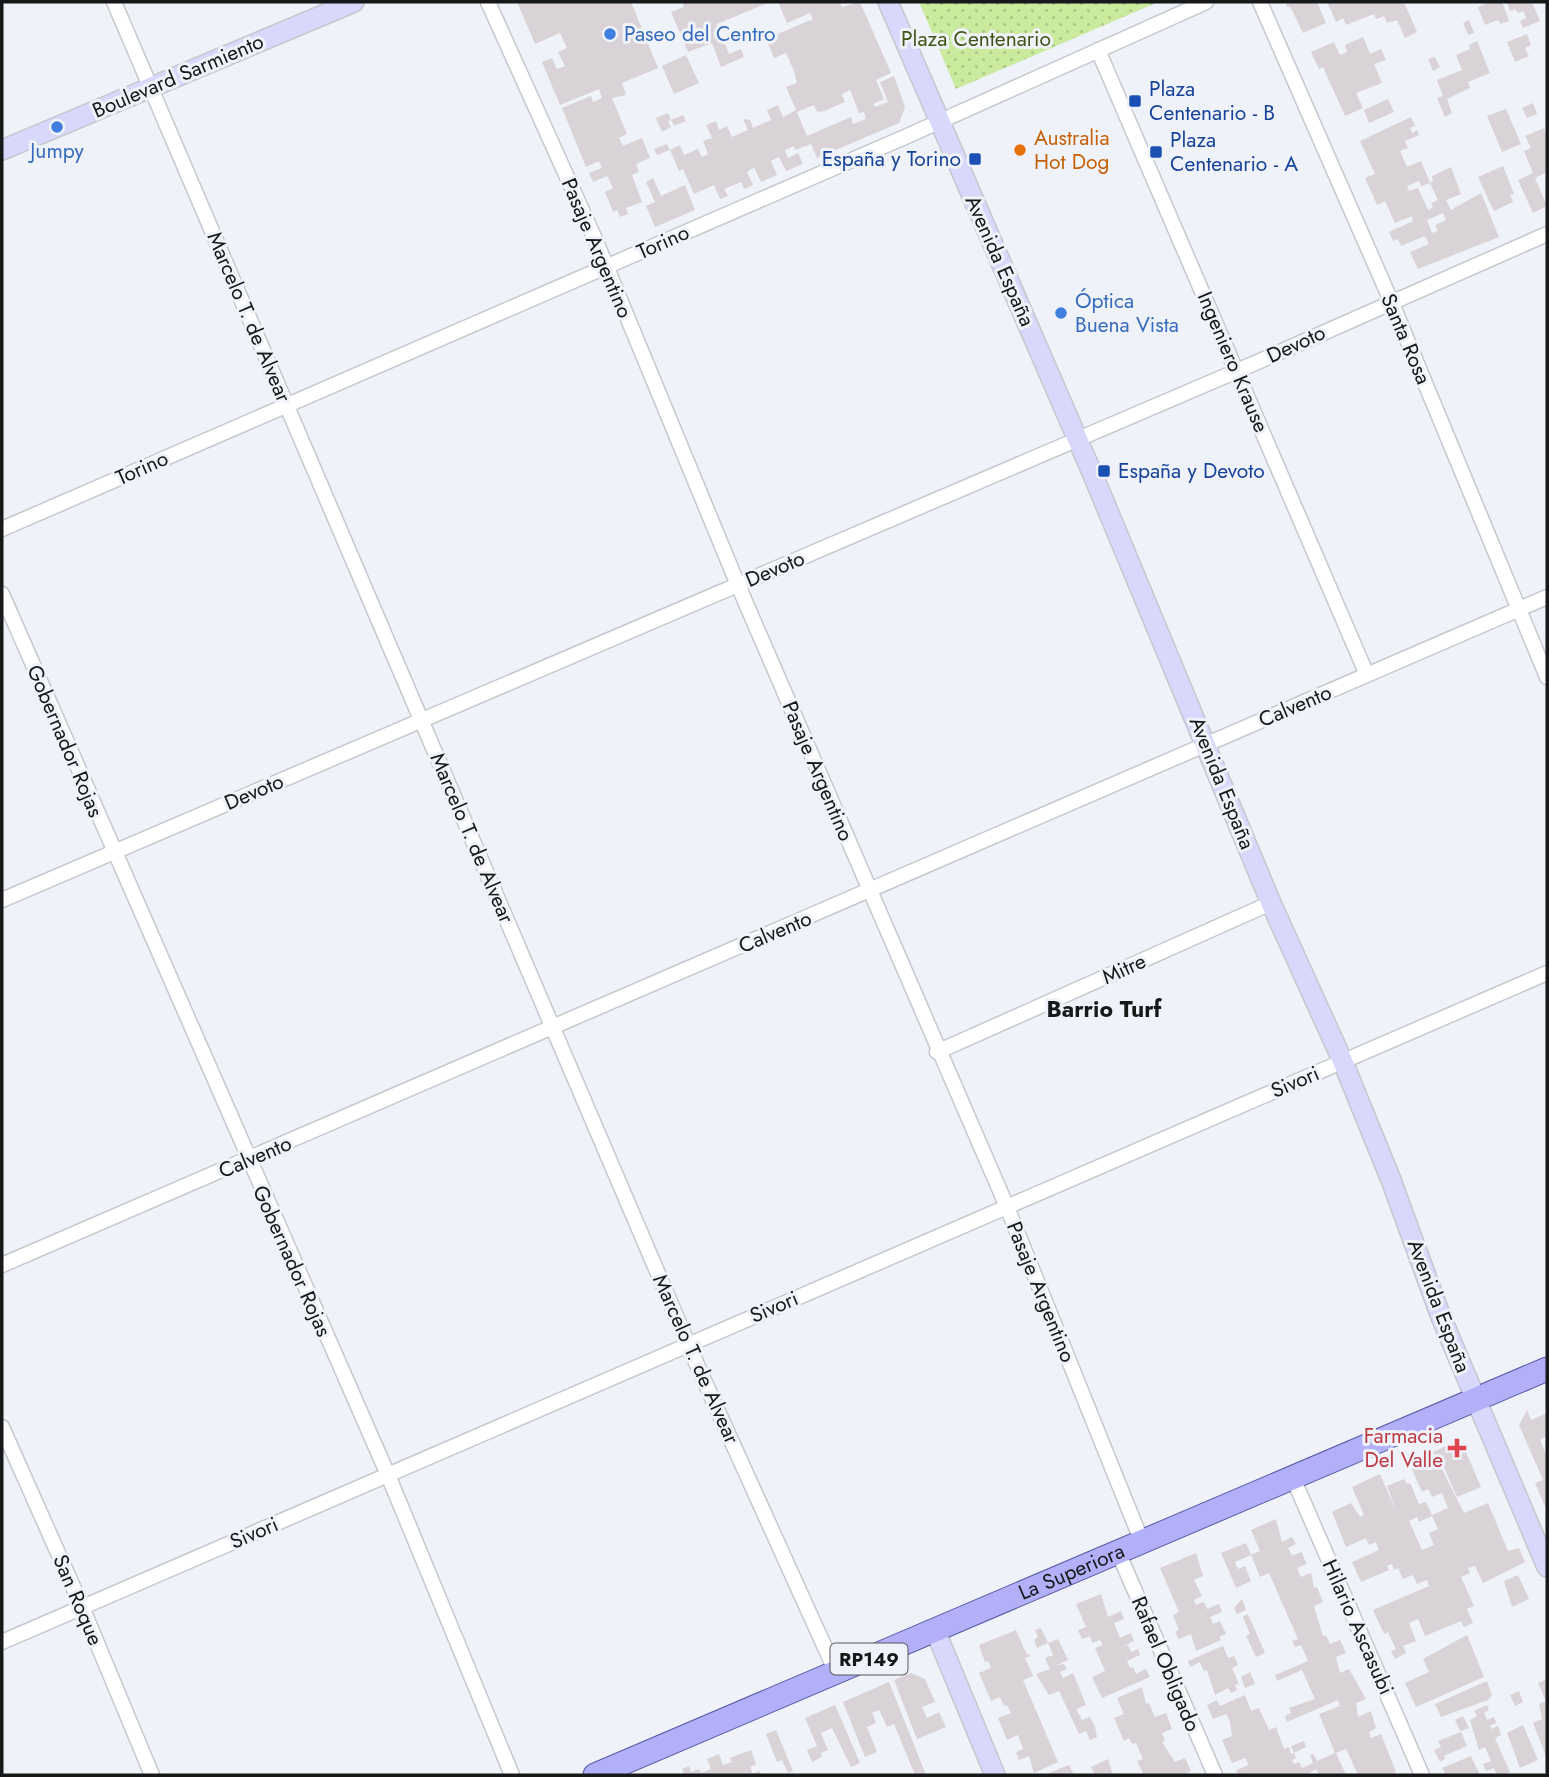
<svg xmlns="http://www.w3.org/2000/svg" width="1549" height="1777" viewBox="0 0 1549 1777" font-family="Jost,sans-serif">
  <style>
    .park { fill: url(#park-dots) }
    .building { fill: #d9d3d7; fill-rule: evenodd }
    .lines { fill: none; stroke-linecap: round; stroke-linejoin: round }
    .street-casing { stroke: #c5c8cd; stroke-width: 17 }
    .secondary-casing { stroke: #c5c8cd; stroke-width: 22 }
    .primary-casing { stroke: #5959a8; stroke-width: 25 }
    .street { stroke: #fff; stroke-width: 14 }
    .secondary { stroke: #d8d8fc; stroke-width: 19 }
    .primary { stroke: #b1b0f8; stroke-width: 23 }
    .shop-dot { fill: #3f7fe0; stroke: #eff2f8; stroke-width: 2.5 }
    .transit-dot { fill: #1a4fb4; stroke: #eff2f8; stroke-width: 2.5 }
    .food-dot { fill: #e8710a; stroke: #eff2f8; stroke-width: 2.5 }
    .health-dot { fill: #e0444e; stroke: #eff2f8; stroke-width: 2.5 }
    .labels { text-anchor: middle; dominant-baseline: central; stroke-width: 6; stroke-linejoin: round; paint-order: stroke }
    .shield { fill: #eff2f8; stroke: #58595d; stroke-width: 2 }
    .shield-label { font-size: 19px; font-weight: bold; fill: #17181a }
    .shop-label { font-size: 21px; fill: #366cbe; stroke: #eff2f8; text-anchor: start }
    .park-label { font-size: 21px; fill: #3f5517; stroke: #eff2f8 }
    .street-label { font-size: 21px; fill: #17181a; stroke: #eff2f8 }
    .transit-label { font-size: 21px; fill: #164399; stroke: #eff2f8; text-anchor: start }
    .food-label { font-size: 21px; fill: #c56008; stroke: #eff2f8; text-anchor: start }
    .health-label { font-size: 21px; fill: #be3a42; stroke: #eff2f8; text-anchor: end }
    .neighbourhood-label { font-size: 23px; font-weight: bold; fill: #17181a; stroke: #eff2f8 }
  </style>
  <defs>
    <pattern id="park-dots" width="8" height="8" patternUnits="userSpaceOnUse" patternTransform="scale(1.75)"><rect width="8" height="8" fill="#caea9d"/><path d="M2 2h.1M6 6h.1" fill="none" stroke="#adc887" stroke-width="1.8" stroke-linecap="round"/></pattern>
  </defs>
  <rect width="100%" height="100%" fill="#eff2f8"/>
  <path class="park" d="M919,2h239l-202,87z"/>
  <g class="building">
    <path d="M517,2h114l27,66 -36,15 4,12 -14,3 15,36 -8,4 4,8 19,-8 8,20 -14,6 3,8 -7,3 10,27 -16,6 2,6 -8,3 -3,-7 -4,2 -8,-20 8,-4 -6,-12 -14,6 -4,-9 13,-5 -3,-7 -13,6 -24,-59 29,-12 2,6 9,-4 -3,-9 -39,16 -18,-43 10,-4 5,11 8,-3 -7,-14 9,-4 -7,-15 -25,11z"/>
    <path d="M682,2h88l-53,22 12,30 12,-5 3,8 -23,10 -9,-24 -24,9 -17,-40 13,-5z"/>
    <path d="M778,2h61l3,5 18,-5 31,71 -15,7 8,19 -11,5 2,3 13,-5 -8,-20 14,-6 11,31 -6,16 -82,35 -6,-14 -16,6 -1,-4 -9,4 3,8 10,-5 5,11 -17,7 -7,-14 -8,4 6,14 -16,7 -7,-15 -7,5 6,13 -9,4 -3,-7 -17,7 4,7 -8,3 -6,-14 -20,9 -11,-25 -4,2 -9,-21 10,-5 4,10 14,-6 4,8 6,-3 -5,-13 9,-3 -6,-13 10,-4 3,9 8,-4 5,11 16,-7 -5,-11 7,1 3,8 18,-8 -4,-10 11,-5 5,12 13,-7 11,26 44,-19 2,7 13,-5 -2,-7 -5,1 -9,-23 -8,4 3,8 -21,9 -7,1 -3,-7 -17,7 -11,-25 11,-4 -3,-12 -8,-18 -12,5 -8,-19 47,-20 -3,-6 -23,10z"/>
    <path d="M1288,2h29l9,21 -23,10 -12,-25 -5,-2z"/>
    <path d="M1327,2h77l13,30 -12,6 -8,-18 -10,3 -3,-7 -8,3 -2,-5 -28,11 -3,-7 -7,4z"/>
    <path d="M1490,2h12l7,19 -9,3 -2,-4 -13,5 -7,-18z"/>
    <path d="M1507,2h25l8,19 -17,7 -3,-7 6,-3 -3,-7 -5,2 -3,-4 -5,2z"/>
    <path d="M1469,20l5,13 -6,2 -5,-12z"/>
    <path d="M1527,34l4,11 -6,3 4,8 -14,6 -8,-20z"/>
    <path d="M1363,37l7,17 11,-5 5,11 -12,4 8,19 -26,10 7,15 -18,8 -22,-49 -4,2 -8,-17 23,-10 6,13 7,-3 -2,-7z"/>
    <path d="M1477,41l13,32 -22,9 2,6 -23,11 5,14 -7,4 -8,-19 6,-2 -6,-16 25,-10 -6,-15 14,-6 -1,-4z"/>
    <path d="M686,55l13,28 -25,11 -12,-28z"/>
    <path d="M1435,57l5,10 -7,4 -5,-12z"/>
    <path d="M1388,99l6,13 -25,11 -5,-13z"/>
    <path d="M1533,103l4,11 -10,4 -5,-10z"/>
    <path d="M1506,109l15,35 -19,8 -15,-36z"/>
    <path d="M668,113l3,7 12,-5 3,6 -12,5 -3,-6 -3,1 3,6 -9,5 -6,-14z"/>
    <path d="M1411,117l4,9 -5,2 2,5 5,-3 2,5 -14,6 3,7 -8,3 7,16 14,-6 9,22 -9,3 -2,-5 -12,5 2,5 9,-3 10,22 5,-3 -2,-4 7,-3 -8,-17 3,-2 -1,-5 19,-9 10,27 -15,6 5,10 30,-17 18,44 -81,32 -8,-17 19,-8 -4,-8 -24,10 -3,-7 -5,2 -4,-9 24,-11 -1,-5 -17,7 -10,-22 -8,4 -12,-27 10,-4 -15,-33zM1443,213l3,7 -11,5 3,6 -6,2 -5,-13z"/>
    <path d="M1544,128l3,9v35l-12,6 12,28 -14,7 -15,-33 15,-7 -9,-22 7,-3 -6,-12z"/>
    <path d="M667,144l3,6 -13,5 -3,-6z"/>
    <path d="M1503,166l11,28 -4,1 3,7 -19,9 -16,-34z"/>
    <path d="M653,178l8,18 24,-11 10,25 -40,17 -9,-21 9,-4 -9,-20z"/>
    <path d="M1527,1410l4,10 16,-7v29l-2,-5 -5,3 7,16v55l-12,-28 8,-3 -24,-55z"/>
    <path d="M1450,1444l15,6 16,37 -24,10 -17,-39 -6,2 -3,-7z"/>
    <path d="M1423,1456l5,13 11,-6 25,50 24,-10 20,48 11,-3 6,14 -42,21 -8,-17 -7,2 2,5 -9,4 13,29 -7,3 6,14 -9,4 -3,-6 -36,15 -7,-17 -9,4 7,18 -13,5 3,7 -11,6 -4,-8 5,-2 -8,-17 -4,2 -11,-24 56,-24 -2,-6 -10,4 -4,-9 -10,4 -5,-11 -4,2 -2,-6 -5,2 2,4 -28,12 -9,-20 27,-12 -3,-8 -7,3 -3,-7 -20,9 -14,-35 19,-9 9,14 4,-2 -12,-28 28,-13 17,39 -10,-27 17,-7 3,5 3,-1 9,21 7,-2 6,13 16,-7 -6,-15 -10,4 -4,-8 -6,3 -13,-30zM1432,1516l6,13 -9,4 5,12 -12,5 -13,-29 8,-4 2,5z"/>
    <path d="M1276,1519l6,23 10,-5 4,7 -8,4 4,8 10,-4 2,6 3,6 -10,4 4,9 10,-4 3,15 3,-1 6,15 -9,4 9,30 3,-1 4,9 10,-4 3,6 3,7 -10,4 4,16 9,-4 17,30 -10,4 2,14 13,-6 5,17 -7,4 2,6 10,-4 15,38 -7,3h-31l-12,-26 -10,4 10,22h-27l-3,-6 -9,6h-69l-2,-5 13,-5 -4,-7 -13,5 -10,-23 10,-4 -2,-15 -4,-7 -13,5 -6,-14 10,-5 3,6 25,-11 6,16 8,-3 10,22 7,-3 8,22 5,-2 2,7 3,-1 2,5 -4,2 2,4 5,-2 3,6 11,-5 -3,-8 3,-1 4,7 18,-8 -16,-39 21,-8 -2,-6 -51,22 -2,-6 6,-3 -2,-5 26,-9 -13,-29 -25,11 -2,-6 33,-14 -7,-16 -6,2 -3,-6 6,-2 -29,-66 -9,4 -9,-22 9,-4 -9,-21z"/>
    <path d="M1246,1543l5,12 -16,7 3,7 7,-3 6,15 -15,7 -15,-35z"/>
    <path d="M1196,1553l7,23 -9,4 8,16 -8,4 2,5 8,-3 3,7 12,-5 3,8 -12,5 3,7 7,-3 6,13 -7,3 2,3 -25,11 -5,-17 -12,5 -4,-7 4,-2 -6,-15 6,-3 -19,-44z"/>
    <path d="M1518,1575l11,24 -17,8 -8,-26z"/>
    <path d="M1101,1594l7,23 13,-6 3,8 -10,4 6,15 11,-5 3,8 -14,7 8,-3 3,7 7,-3 2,6 -13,6 3,7 3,-1 3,7 10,-5 4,8 -48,21 -10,-21 13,-6 -10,-23 8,-3 -3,-5 -8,3 -2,-7 -8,3 -4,-9 8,-3 -10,-23z"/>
    <path d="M1242,1599l4,11 -9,4 -3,-6z"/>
    <path d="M1248,1614l17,39 -9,4 -10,-21 4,-2 -7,-17z"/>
    <path d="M1041,1628l7,15 -11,5 -3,-8 4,-3 -3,-7z"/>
    <path d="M1016,1630l10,23 5,3 -6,2 8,18 -10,4 35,82 -24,11 -5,-17 -10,4 -3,-8 7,-3 -5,-14 -11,5 -9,-22 13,-5 -4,-8 -3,1 -4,-9 -9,4 -12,-28 12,-5 -3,-7 -3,1 -6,-17z"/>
    <path d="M1467,1635l17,42 -68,30 -11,-24 24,-11 -6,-13z"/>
    <path d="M1058,1639l10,21 -11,5 7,-1 3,5 -7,3 3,6 10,-5 4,10 9,22 -10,4 6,11 8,-3 5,10 2,10 -7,3 -4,-9 -7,3 -20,-43 -10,4 -13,-21 14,-5 -5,-11 8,-3 -5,-12z"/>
    <path d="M1223,1646l5,12 6,-2 4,9 -6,3 7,16 -4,1 2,5 -6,3 -3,-5 -13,7 -8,-25 -3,1 -4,-9 -10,5 -2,-6z"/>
    <path d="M1250,1672l5,12 -10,4 -4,-11z"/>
    <path d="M911,1673l14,6 10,23 -13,5 5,11 12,-6 7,15 -29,12 -23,-59z"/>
    <path d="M1547,1679v80l-14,-36 9,-4 -3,-15 7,-3 -8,-18z"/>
    <path d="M1487,1681l5,14 -4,5 -47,17 -6,-13z"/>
    <path d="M889,1682l37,93h-11l-21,-51 -7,3 -8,-17 -7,3 4,10 -9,4 10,25 -12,5 -22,-55z"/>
    <path d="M1142,1687l4,17 3,-1 6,14 11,-4 6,16 -10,4 3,8 -3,1 13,20 10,-4 6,13 -7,4h-40l-7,-14 6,-2 -7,-16 -4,1 -3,-6 -5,3 -10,-23 10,-4 -7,-16z"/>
    <path d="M1519,1691l4,11 -8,4 -5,-11z"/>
    <path d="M835,1705l25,58 -9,4 -19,-39 -11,5 7,17 -7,3 1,4 -10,5 -5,-12 10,-4 -12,-28z"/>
    <path d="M1487,1705l2,5 -5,3 3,7 7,-3 2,6 -6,3 1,3 7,-3 3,9 -6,3 15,34 -8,3h-5l-3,-7 -8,3 -3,-7 8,-3 -6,-14 -6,3 -9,-30 7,-4 -3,-5z"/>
    <path d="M1463,1716l6,12 -9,3 -5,-11z"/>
    <path d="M1523,1725l15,35 -18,8 -13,-35z"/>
    <path d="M776,1730l17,41 -5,2 -6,-13 -5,2 -11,-28z"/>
    <path d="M1461,1732l6,14 -23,10 1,3 -5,3 -6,-12 7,-3 -3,-6z"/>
    <path d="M1304,1741l2,6 -12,6 -3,-7z"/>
    <path d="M751,1750l5,14 -6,3 3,7 6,-3 2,4h-77l-2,-6 7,-3 2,6 8,-3 2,4 10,-4 -4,-10 12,-5 4,11 9,-3 -2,-4z"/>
    <path d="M1471,1756l9,19h-34l-4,-7z"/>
    <path d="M1108,1759l5,16h-18l-4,-8z"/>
    <path d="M1069,1765l5,10h-29l16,-7z"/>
  </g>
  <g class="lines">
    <defs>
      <g id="street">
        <path d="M114,2l584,1365 138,305"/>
        <path d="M488,2l107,237 143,346 269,622 135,335"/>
        <path d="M1260,2l131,299 156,376"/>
        <path d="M1098,50l269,625"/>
        <path d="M2,529l903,-392 301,-135"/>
        <path d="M2,594l386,881 124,300"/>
        <path d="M2,900l1235,-529 310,-137"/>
        <path d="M937,1052l334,-149"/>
        <path d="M2,1265l1545,-668"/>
        <path d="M2,1427l80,180 70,168"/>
        <path d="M1293,1478l129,297"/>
        <path d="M1118,1552l97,223"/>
        <path d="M2,1642l1545,-669"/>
      </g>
      <g id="secondary">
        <path d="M888,2l205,473 178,428 72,159 48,118 50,137 106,250"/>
        <path d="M2,150l352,-148"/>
        <path d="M935,1630l60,145"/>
      </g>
      <g id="primary">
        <path id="s1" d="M595,1775l952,-406"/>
      </g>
    </defs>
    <use href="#street" class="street-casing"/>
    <use href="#secondary" class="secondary-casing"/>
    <use href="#primary" class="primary-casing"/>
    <use href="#street" class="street"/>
    <use href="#secondary" class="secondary"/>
    <use href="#primary" class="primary"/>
  </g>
  <g class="shop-dot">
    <circle cx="610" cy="34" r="7"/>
    <circle cx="57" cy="127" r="7"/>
    <circle cx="1061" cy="313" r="7"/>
  </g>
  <g class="transit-dot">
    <rect x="1128" y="94" width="14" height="14" rx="3.5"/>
    <rect x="1149" y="145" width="14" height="14" rx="3.5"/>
    <rect x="968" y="152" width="14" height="14" rx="3.5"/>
    <rect x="1097" y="464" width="14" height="14" rx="3.5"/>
  </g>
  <circle class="food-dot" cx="1020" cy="150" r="7"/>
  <path class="health-dot" d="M1453.5 1437.5h7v7h7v7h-7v7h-7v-7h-7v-7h7z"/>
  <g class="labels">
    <rect class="shield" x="830.5" y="1643.5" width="77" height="31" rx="5"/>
    <g class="shield-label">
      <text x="869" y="1659">RP149</text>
    </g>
    <g class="shop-label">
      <text x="624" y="34">Paseo del Centro</text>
      <text x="57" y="151" text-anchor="middle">Jumpy</text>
      <text x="1075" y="301">Óptica<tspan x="1075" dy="24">Buena Vista</tspan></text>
    </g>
    <g class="park-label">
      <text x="976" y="39">Plaza Centenario</text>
    </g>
    <g class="street-label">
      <text transform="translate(178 76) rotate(-23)">Boulevard Sarmiento</text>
      <text transform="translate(663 242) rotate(-24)">Torino</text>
      <text transform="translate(597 248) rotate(67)">Pasaje Argentino</text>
      <text transform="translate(1000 261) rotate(66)">Avenida España</text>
      <text transform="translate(249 317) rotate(67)">Marcelo T. de Alvear</text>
      <text transform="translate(1406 339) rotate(67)">Santa Rosa</text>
      <text transform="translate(1296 344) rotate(-25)">Devoto</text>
      <text transform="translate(1233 362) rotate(67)">Ingeniero Krause</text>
      <text transform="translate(142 468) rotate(-24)">Torino</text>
      <text transform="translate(775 569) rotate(-23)">Devoto</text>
      <text transform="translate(1295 706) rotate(-23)">Calvento</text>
      <text transform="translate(65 741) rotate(67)">Gobernador Rojas</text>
      <text transform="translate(818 771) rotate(67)">Pasaje Argentino</text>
      <text transform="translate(1222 783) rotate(68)">Avenida España</text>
      <text transform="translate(254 792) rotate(-23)">Devoto</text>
      <text transform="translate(472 838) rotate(67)">Marcelo T. de Alvear</text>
      <text transform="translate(775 932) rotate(-23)">Calvento</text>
      <text transform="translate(1124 969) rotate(-24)">Mitre</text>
      <text transform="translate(1295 1082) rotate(-23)">Sivori</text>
      <text transform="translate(255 1157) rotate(-23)">Calvento</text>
      <text transform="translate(292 1261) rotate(66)">Gobernador Rojas</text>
      <text transform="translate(1041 1292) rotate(68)">Pasaje Argentino</text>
      <text transform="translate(1439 1306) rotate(69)">Avenida España</text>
      <text transform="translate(774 1307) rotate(-23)">Sivori</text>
      <text transform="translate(696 1359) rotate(66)">Marcelo T. de Alvear</text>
      <text transform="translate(254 1533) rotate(-23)">Sivori</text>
      <text stroke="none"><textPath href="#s1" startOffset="518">La Superiora</textPath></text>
      <text transform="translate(78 1600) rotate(67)">San Roque</text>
      <text transform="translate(1358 1627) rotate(66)">Hilario Ascasubi</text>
      <text transform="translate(1166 1664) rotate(67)">Rafael Obligado</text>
    </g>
    <g class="transit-label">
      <text x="1149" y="89">Plaza<tspan x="1149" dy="24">Centenario - B</tspan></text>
      <text x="1170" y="140">Plaza<tspan x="1170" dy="24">Centenario - A</tspan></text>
      <text x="961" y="159" text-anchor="end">España y Torino</text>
      <text x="1118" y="471">España y Devoto</text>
    </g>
    <g class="food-label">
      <text x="1034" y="138">Australia<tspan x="1034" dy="24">Hot Dog</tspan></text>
    </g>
    <g class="health-label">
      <text x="1443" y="1436">Farmacia<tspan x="1443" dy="24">Del Valle</tspan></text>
    </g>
    <g class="neighbourhood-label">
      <text x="1104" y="1009">Barrio Turf</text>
    </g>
  </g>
  <rect width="1549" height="1777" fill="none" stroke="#17181a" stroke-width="7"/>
</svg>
